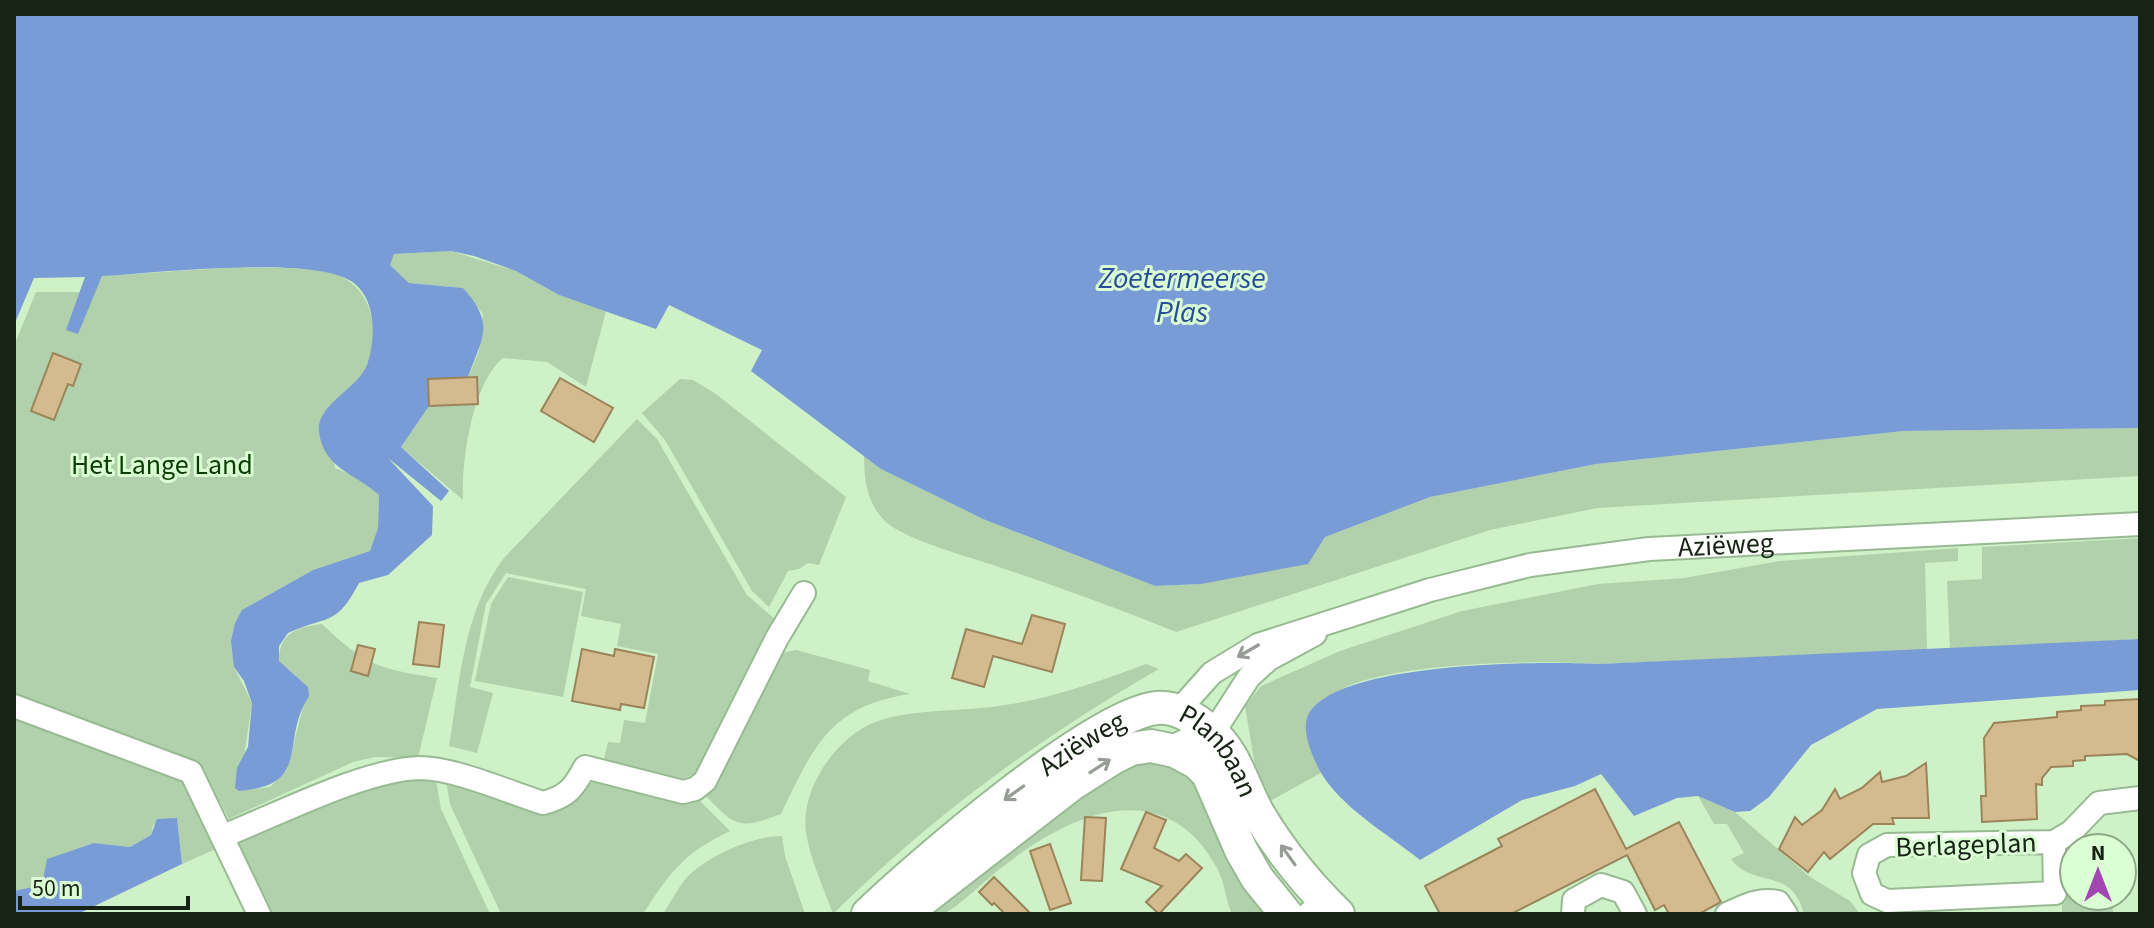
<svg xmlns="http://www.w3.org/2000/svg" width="2154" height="928" viewBox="0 0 2154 928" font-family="'Source Sans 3',sans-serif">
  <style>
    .green { fill: #b1d0ac }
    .water { fill: #799bd6 }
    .building { fill: #d4bb8f; stroke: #9c845a; stroke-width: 2 }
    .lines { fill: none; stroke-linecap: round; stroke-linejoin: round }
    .street-casing { stroke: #98ba93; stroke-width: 26 }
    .secondary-casing { stroke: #98ba93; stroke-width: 36 }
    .street { stroke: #fff; stroke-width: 22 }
    .secondary { stroke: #fff; stroke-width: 32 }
    .oneway { stroke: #979c96 }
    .labels { text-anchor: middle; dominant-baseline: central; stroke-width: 6; stroke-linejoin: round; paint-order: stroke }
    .park-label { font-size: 28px; fill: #0b3e03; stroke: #dbfed5 }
    .street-label { font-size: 28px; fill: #172415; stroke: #dbfed5 }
    .water-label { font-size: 30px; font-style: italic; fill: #274f97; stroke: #dbfed5 }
  </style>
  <rect width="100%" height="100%" fill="#cef1c8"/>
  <g class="green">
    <path d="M451,251l65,20 43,24 47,16 -20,76 -39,-25 -44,-4c-31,25 -42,104 -40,142l-62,-53 28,-41v-26h38l12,-29 4,-37 -20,-26 -54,-5 -19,-18 4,-11z"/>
    <path d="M241,267c29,2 65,-1 93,7 43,12 52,77 23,109 -8,9 -20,16 -29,24l7,61 27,11 17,16 -1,33 -8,23 -57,19 -71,40 -8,57 18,36 -13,88 31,-4 17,-17 21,-83 -29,-26c0,-28 18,-34 43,-37 43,41 57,45 115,54l-19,80 -43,-1 -22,5 -124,57 -14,-26 -18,12 21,43 -36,16 -5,-46 -24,7 -2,10 -21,12 -36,-4 -46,16 -5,26 -29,6v-545l22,-54h59l7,-16z"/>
    <path d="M680,379l13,1 23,14 130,103 -27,68 -11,-2 -9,6 -11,2 -19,36 -17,-16 -87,-151 -23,-27z"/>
    <path d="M637,419l20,20 90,156 29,25 -72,145c-26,31 -67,5 -100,-6l4,-17 12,1 4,-23 21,3 13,-69 -41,-8 4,-22 -40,-8 5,-27 -80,-16 -20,31 -16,83 23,6 -16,60 -28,-7c11,-64 14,-135 55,-188z"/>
    <path d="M2140,428v48l-543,32 -107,22 -314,102c-61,-25 -123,-47 -186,-68 -25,-8 -84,-25 -103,-41 -20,-18 -23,-43 -23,-68l17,14 102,50 172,67 46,-2 229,-87 166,-33 307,-33z"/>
    <path d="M2140,538v101l-190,11 -3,-69 35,-2v-32z"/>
    <path d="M1958,548v13l-33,2 2,88 -328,13c-65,-4 -185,-2 -246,20 -13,5 -25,15 -37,22l-5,44 10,23 -51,28 -15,-35 -10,-60 16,-20 79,-35 122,-40 136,-27 86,-6 96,-17z"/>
    <path d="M508,577l75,15 -20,105 -88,-16 16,-77z"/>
    <path d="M796,650l74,20 -2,11 42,13c-81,12 -97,54 -129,120 -43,16 -45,13 -76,-19l76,-142z"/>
    <path d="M1146,664l13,5c-120,69 -228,148 -326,245 -9,-26 -23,-54 -27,-82 -6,-43 31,-97 72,-111 40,-13 86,-9 127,-16 49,-7 95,-24 141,-41z"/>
    <path d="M1156,759l31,11 87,144h-42c-7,-15 -7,-32 -15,-46 -52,-95 -145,-56 -212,-3 -14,10 -49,44 -62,49 -7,2 -18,0 -25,0l202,-146z"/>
    <path d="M400,778l36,2 5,29 49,105h-222l-34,-74z"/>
    <path d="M597,780l84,22 17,-3 32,32c-46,22 -60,41 -87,83h-142l-51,-110 -4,-23 87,28z"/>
    <path d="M1698,796l37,16 75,65 40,24 10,13h-56c-13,-49 -49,-24 -73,-55l13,-6 -17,-29h-13z"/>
    <path d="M782,836l3,20 20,58h-142c8,-12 15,-27 25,-38 22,-21 64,-40 94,-40z"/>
    <path d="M2074,872v24h38l1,18h-51v-11l4,-1 -1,-29z"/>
  </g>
  <g class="water">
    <path d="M14,14h2126v414l-237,3 -307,33 -166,33 -105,40 -17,27 -107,20 -46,2 -172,-67 -102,-50 -130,-98 11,-21 -93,-45 -13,24 -97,-34 -43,-24 -42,-15 -23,-5 -57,3 -4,11 19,18 54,5c34,37 18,51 4,92h-37l-1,26 -28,41 48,44 -8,10 -53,-43 45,48 -1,29 -44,40 -29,8c-23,44 -31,32 -71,50l-9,13v15l29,26 1,9c-30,46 4,89 -70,95l-4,-3 2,-20 11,-21 4,-44 -8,-22 -10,-14 -3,-26 4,-18 7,-13 71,-40 57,-19 8,-23 1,-33c-24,-22 -55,-26 -60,-63 -3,-28 39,-43 48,-67 9,-26 10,-67 -16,-84 -41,-26 -196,-8 -249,-5l-24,58 -12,-4 19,-53 -51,1 -20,47z"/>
    <path d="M2140,639v51l-263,19 -66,36 -42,52 -19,14 -15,1 -37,-16 -21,2 -43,18 -33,-42 -26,12 -53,14 -102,60c-32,-26 -80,-53 -100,-89 -7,-13 -18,-38 -13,-53 20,-57 239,-57 292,-54z"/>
    <path d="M177,818l5,46 -104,50h-64v-23l28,-6 5,-26 47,-16 36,4 21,-12 6,-16z"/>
  </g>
  <g class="building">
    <path d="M53,353l28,11 -8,22 -5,-2 -14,36 -23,-9z"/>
    <path d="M477,377l1,27 -49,2 -1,-27z"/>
    <path d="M560,378l53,30 -19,34 -53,-31z"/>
    <path d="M1032,615l33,9 -13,48 -59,-16 -9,31 -32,-9 14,-49 56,15z"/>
    <path d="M419,622l25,3 -5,42 -26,-3z"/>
    <path d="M358,645l17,4 -7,27 -17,-5z"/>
    <path d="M582,649l32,7 1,-7 39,8 -10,51 -23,-4 -1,6 -48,-9z"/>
    <path d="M2140,699v62l-13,-7 -42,2v4l-12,1v5l-22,1 -9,11v7l-6,-1 1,35 -55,3 -1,-26h5l-2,-58 10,-15 63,-6v-5l24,-2v-4l24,-1v-4z"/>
    <path d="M1926,763l3,55h-37l2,6h-21l-43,35 -6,-7 -16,20 -29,-23 16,-32 7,8 20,-15 13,-21 5,10 22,-11 18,-16 2,10 24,-6z"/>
    <path d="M1595,789l31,60 53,-27 42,80 -22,12h-30l-5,-9 -9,5 -28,-55 -116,59h-71l-15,-28 77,-40 -4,-7z"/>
    <path d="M1146,812l20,8 -12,28 25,13 7,-7 16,14 -43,46 -13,-12 16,-16 -41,-17z"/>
    <path d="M1085,817l21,1 -4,63 -21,-1z"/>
    <path d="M1050,844l21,59 -21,7 -20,-59z"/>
    <path d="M994,877l37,37h-26l-11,-11 -2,2 -13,-13z"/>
  </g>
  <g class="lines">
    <defs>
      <g id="street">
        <path d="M14,706l177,66 68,142"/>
        <path id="s1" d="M1179,710l33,-37 46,-28 172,-55 100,-25 119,-16 491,-25"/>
        <path d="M1213,733l36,-56 20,-18 46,-25"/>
        <path d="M223,836c54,-21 140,-66 196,-68 36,0 89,24 124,35 24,-6 31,-15 42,-36l98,25 12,-3 10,-8 72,-143 27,-45"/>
        <path d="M2054,842l-167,3 -18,10 -5,18 8,21 15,7 168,-8 -1,-51 17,-10 28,-29 41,-5"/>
        <path d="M1308,914l16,-13"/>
        <path d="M1573,914l1,-14 27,-15 22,7 12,22"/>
        <path d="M1727,914c18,-8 31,-16 51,-12l8,12"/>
      </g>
      <g id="secondary">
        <path d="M1175,751l22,12 11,11 33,76 16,28 29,36"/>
        <path id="s2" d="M868,914c50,-48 226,-200 289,-206 20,-2 39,11 54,24 25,21 32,55 48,83 21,35 50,71 79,99"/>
        <path d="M904,914l168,-130 41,-26 18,-9 20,-3 24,5 38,-18"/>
      </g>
    </defs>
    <use href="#street" class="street-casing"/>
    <use href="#secondary" class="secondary-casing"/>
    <use href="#street" class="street"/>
    <use href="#secondary" class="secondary"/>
  </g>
  <defs><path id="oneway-shaft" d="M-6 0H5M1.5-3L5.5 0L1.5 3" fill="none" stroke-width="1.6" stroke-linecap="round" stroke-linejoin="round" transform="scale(2)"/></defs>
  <g class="oneway">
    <use href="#oneway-shaft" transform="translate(1248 651) rotate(150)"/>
    <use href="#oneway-shaft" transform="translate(1100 766) rotate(-33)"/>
    <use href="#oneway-shaft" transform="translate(1014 793) rotate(144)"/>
    <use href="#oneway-shaft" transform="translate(1288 855) rotate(-126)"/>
  </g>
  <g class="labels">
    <g class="park-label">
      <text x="162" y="465">Het Lange Land</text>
    </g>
    <g class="street-label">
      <text stroke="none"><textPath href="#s1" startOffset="584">Aziëweg</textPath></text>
      <text stroke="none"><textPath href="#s2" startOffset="274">Aziëweg</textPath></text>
      <text stroke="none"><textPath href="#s2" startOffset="438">Planbaan</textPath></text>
      <text transform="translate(1966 845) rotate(-2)">Berlageplan</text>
    </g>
    <g class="water-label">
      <text x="1182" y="278">Zoetermeerse<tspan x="1182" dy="34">Plas</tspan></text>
    </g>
  </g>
  <rect width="2154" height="928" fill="none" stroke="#172415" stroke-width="32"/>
  <g transform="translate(2098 872)"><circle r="38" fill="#dbfed5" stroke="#8da788" stroke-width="2"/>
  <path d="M0-6L14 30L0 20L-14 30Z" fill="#a247b2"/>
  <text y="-12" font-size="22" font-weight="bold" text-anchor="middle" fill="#172415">N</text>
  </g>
  <path d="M20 896v12h168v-12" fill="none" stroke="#172415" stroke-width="4"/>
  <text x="32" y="896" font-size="24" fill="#172415" stroke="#dbfed5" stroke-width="6" paint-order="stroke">50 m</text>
</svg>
